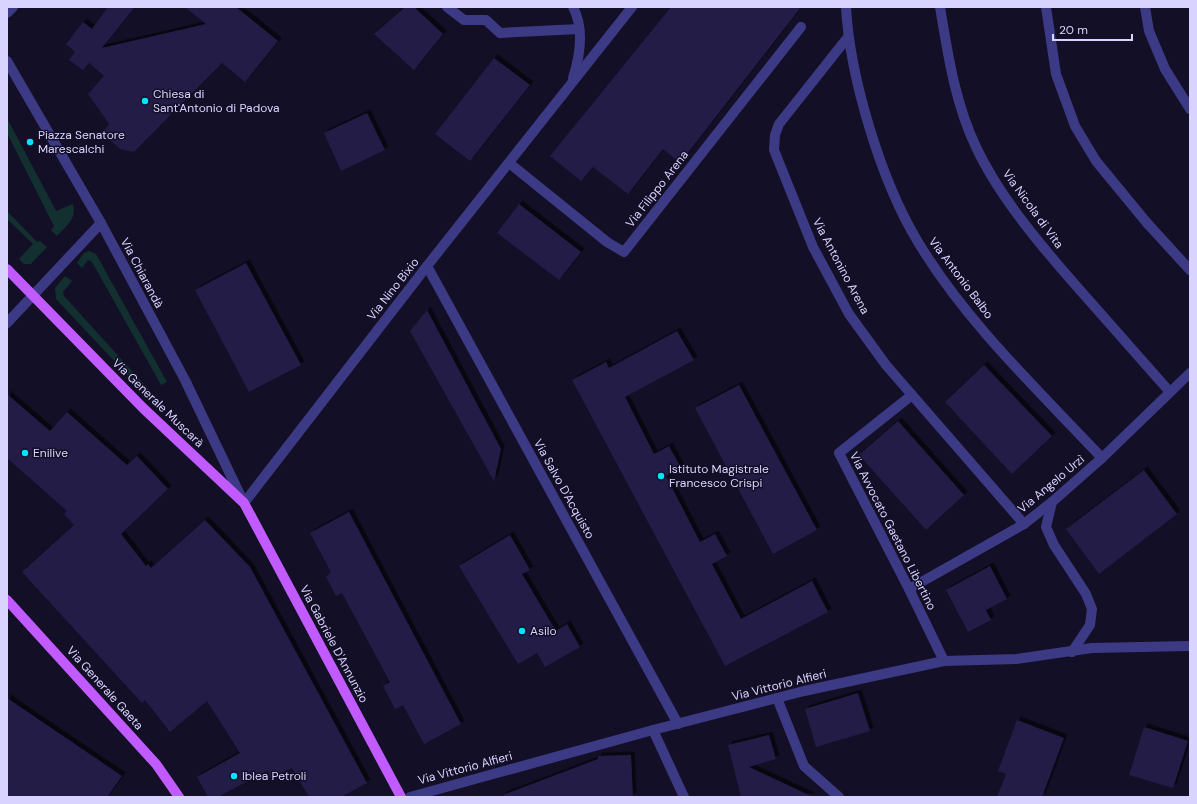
<svg xmlns="http://www.w3.org/2000/svg" width="1197" height="804" viewBox="0 0 1197 804" font-family="'DM Sans',sans-serif">
  <style>
    .green { fill: #12302f }
    .building { fill: #241b47; filter: url(#shadow) }
    .lines { fill: none; stroke-linecap: round; stroke-linejoin: round }
    .minor { stroke: #3d3a85; stroke-width: 10 }
    .major { stroke: #c25bff; stroke-width: 10 }
    .poi-dot { fill: #00e5ff; stroke: #130f26; stroke-width: 1.5 }
    .labels { text-anchor: middle; dominant-baseline: central; stroke-width: 3; stroke-linejoin: round; paint-order: stroke }
    .poi-label { font-size: 12px; fill: #d9d4ff; stroke: #130f26; text-anchor: start }
    .street-label { font-size: 12px; fill: #d9d4ff; stroke: #130f26 }
  </style>
  <defs>
    <filter id="shadow"><feDropShadow dx="3.5" dy="-3.5" stdDeviation="0" flood-color="#0009"/></filter>
  </defs>
  <rect width="100%" height="100%" fill="#130f26"/>
  <g class="green">
    <path d="M7,118l49,93 17,-7c4,15 -6,21 -16,32l-6,-6 3,-4 -47,-93z"/>
    <path d="M7,211l30,31 3,-1 7,6 -16,17h-7l-5,-5 14,-15 -26,-25z"/>
    <path d="M89,251l7,3 71,128 -6,3 -69,-123 -4,-2 -6,8 -5,-5 7,-10z"/>
    <path d="M65,276l7,5 -9,11 1,4 87,96 -5,3 -90,-96 -1,-11z"/>
  </g>
  <g class="building">
    <path d="M108,7h27l-33,41 104,-24 -21,-17h51l42,34 -33,41 -23,-19 -88,89 -14,-3 -18,-16 7,-9 -21,-30 16,-18 -15,-13 -6,7 -14,-10 6,-8 -9,-8 17,-22 9,7z"/>
    <path d="M405,7h9l29,27 -29,36 -40,-36z"/>
    <path d="M671,7h130l-121,156 -17,-14 -35,45 -35,-27 -12,14 -31,-25z"/>
    <path d="M494,58l36,27 -60,76 -35,-27z"/>
    <path d="M367,113l18,37 -44,21 -17,-38z"/>
    <path d="M519,204l62,48 -22,28 -62,-47z"/>
    <path d="M246,263l55,102 -52,27 -54,-102z"/>
    <path d="M427,310l74,139 -7,32 -84,-150z"/>
    <path d="M677,331l17,29 -69,37 29,57 15,-8 12,22 -15,8 34,66 15,-8 12,22 -15,8 29,55 71,-38 16,31 -103,54 -153,-286 34,-18 3,6z"/>
    <path d="M984,365l68,71 -40,38 -67,-72z"/>
    <path d="M739,385l78,145 -44,24 -78,-146z"/>
    <path d="M7,394l43,37 17,-19 60,53 10,-9 31,33 -47,45 25,32 2,-2 3,4 54,-48 45,47 117,216 -26,14h-32l-17,-29 -22,10 -2,-8 -50,27h-10l-11,-20 43,-24 -33,-52 -37,31 -25,-32 -3,3 -120,-131 52,-47 -10,-11 3,-3 -60,-53z"/>
    <path d="M898,421l66,74 -38,35 -67,-75z"/>
    <path d="M1144,470l33,44 -78,60 -33,-45z"/>
    <path d="M349,512l112,212 -37,20 -21,-39 -8,4 -12,-23 7,-4 -48,-89 -6,3 -10,-19 5,-5 -21,-39z"/>
    <path d="M510,535l20,35 -8,4 34,57 11,-7 13,23 -35,20 -8,-14 -19,11 -59,-98z"/>
    <path d="M990,566l17,33 -21,11 5,10 -23,12 -22,-42z"/>
    <path d="M858,693l12,38 -54,16 -11,-38z"/>
    <path d="M7,698l115,78 -15,21h-100z"/>
    <path d="M1017,720l47,18 -22,59h-45l9,-23 -8,-3z"/>
    <path d="M1144,727l44,14 -15,47 -44,-13z"/>
    <path d="M769,735l7,24 -27,8 64,30h-72l-13,-52z"/>
    <path d="M631,755l2,42h-129l-1,-2 95,-36v-3z"/>
  </g>
  <g class="lines">
    <g class="minor">
      <path d="M447,7l17,13h22l14,13 79,-4"/>
      <path d="M846,7c4,71 35,174 72,235 48,80 120,148 184,216"/>
      <path d="M940,7c8,48 15,96 36,140 24,51 66,100 103,142 30,34 60,68 90,102"/>
      <path d="M1046,7l10,67 19,52 21,35 51,62 43,47"/>
      <path d="M1145,7l4,24 16,38 25,40"/>
      <path d="M7,13l6,-6"/>
      <path d="M848,37l-69,87 -4,11 -1,15 39,97 36,67 37,51 138,159"/>
      <path d="M7,61l94,162 84,157 59,123 183,-237 205,-259"/>
      <path d="M573,78c7,-22 11,-50 0,-71"/>
      <path d="M509,163l98,79 17,10 177,-225"/>
      <path d="M427,266l251,458"/>
      <path d="M7,323l94,-100"/>
      <path d="M912,395l-73,58 70,136 35,72"/>
      <path d="M1052,502l-6,25 8,18 32,49 6,15 -2,16 -18,27"/>
      <path d="M909,589l115,-65 28,-22 50,-44 88,-85"/>
      <path d="M777,698l27,68 35,31"/>
      <path d="M653,730l31,67"/>
      <path d="M410,797l243,-67 151,-39 140,-30 72,-2 76,-11 98,-2"/>
    </g>
    <g class="major">
      <path d="M7,269l136,139 101,95 157,294"/>
      <path d="M7,600l149,164 23,33"/>
    </g>
  </g>
  <g class="poi-dot">
    <circle cx="145" cy="101" r="4"/>
    <circle cx="30" cy="142" r="4"/>
    <circle cx="25" cy="453" r="4"/>
    <circle cx="661" cy="476" r="4"/>
    <circle cx="522" cy="631" r="4"/>
    <circle cx="234" cy="776" r="4"/>
  </g>
  <g class="labels">
    <g class="poi-label">
      <text x="153" y="94">Chiesa di<tspan x="153" dy="14">Sant'Antonio di Padova</tspan></text>
      <text x="38" y="135">Piazza Senatore<tspan x="38" dy="14">Marescalchi</tspan></text>
      <text x="33" y="453">Enilive</text>
      <text x="669" y="469">Istituto Magistrale<tspan x="669" dy="14">Francesco Crispi</tspan></text>
      <text x="530" y="631">Asilo</text>
      <text x="242" y="776">Iblea Petroli</text>
    </g>
    <g class="street-label">
      <text transform="translate(657 189) rotate(-52)">Via Filippo Arena</text>
      <text transform="translate(1033 209) rotate(54)">Via Nicola di Vita</text>
      <text transform="translate(841 266) rotate(62)">Via Antonino Arena</text>
      <text transform="translate(142 273) rotate(62)">Via Chiarandà</text>
      <text transform="translate(961 278) rotate(53)">Via Antonio Balbo</text>
      <text transform="translate(393 289) rotate(-52)">Via Nino Bixio</text>
      <text transform="translate(158 403) rotate(44)">Via Generale Muscarà</text>
      <text transform="translate(1051 484) rotate(-40)">Via Angelo Urzì</text>
      <text transform="translate(564 489) rotate(61)">Via Salvo D'Acquisto</text>
      <text transform="translate(893 531) rotate(63)">Via Avvocato Gaetano Libertino</text>
      <text transform="translate(334 644) rotate(62)">Via Gabriele D'Annunzio</text>
      <text transform="translate(779 685) rotate(-14)">Via Vittorio Alfieri</text>
      <text transform="translate(105 688) rotate(48)">Via Generale Gaeta</text>
      <text transform="translate(465 768) rotate(-15)">Via Vittorio Alfieri</text>
    </g>
  </g>
  <rect width="1197" height="804" fill="none" stroke="#d9d4ff" stroke-width="16"/>
  <path d="M1053 34v6h79v-6" fill="none" stroke="#d9d4ff" stroke-width="2"/>
  <text x="1059" y="34" font-size="12" fill="#d9d4ff" stroke="#130f26" stroke-width="3" paint-order="stroke">20 m</text>
</svg>
